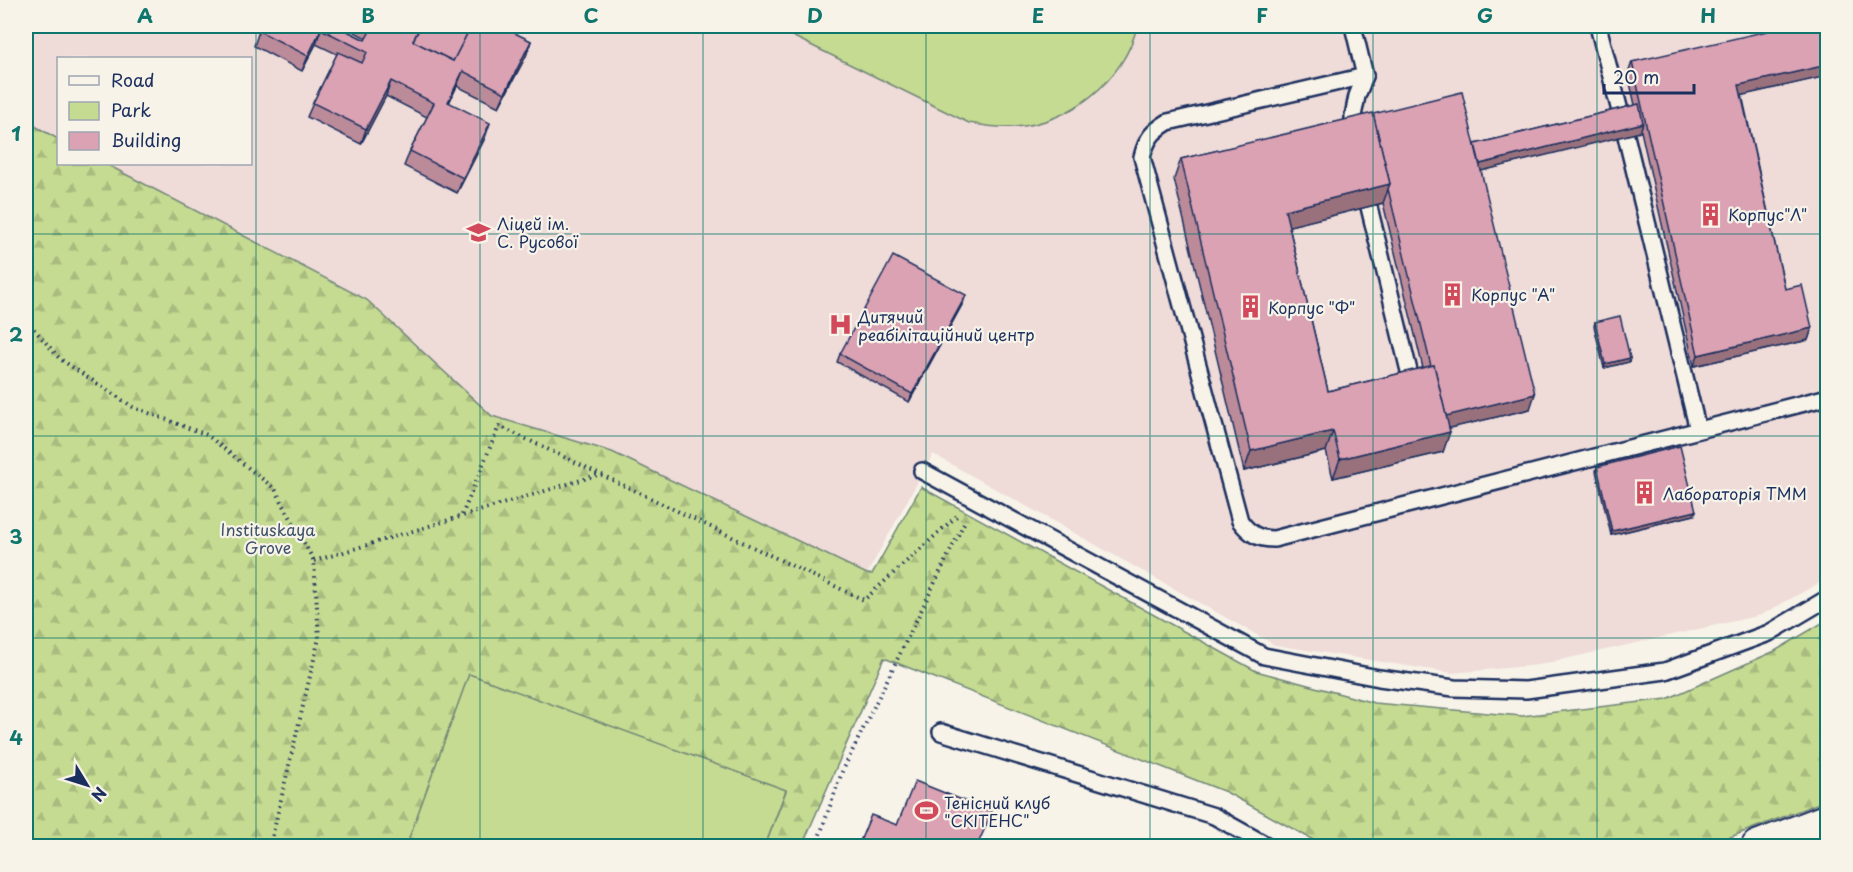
<svg xmlns="http://www.w3.org/2000/svg" width="1853" height="872" viewBox="0 0 1853 872" font-family="'Playpen Sans',sans-serif">
  <style>
    .built { fill: #efdbd8 }
    .forest { fill: url(#forest-firs); stroke: #708578; stroke-width: 1.5 }
    .park { fill: #c5db91; stroke: #708578; stroke-width: 1.5 }
    .lines { fill: none; stroke-linecap: round; stroke-linejoin: round }
    .service-casing { stroke: #1b2f5e; stroke-width: 20 }
    .minor-casing { stroke: #1b2f5e; stroke-width: 34 }
    .path { stroke: #1b2f5e; stroke-width: 4; stroke-dasharray: 1.5 4.5; stroke-linecap: butt }
    .service { stroke: #f7f3e8; stroke-width: 15 }
    .minor { stroke: #f7f3e8; stroke-width: 30 }
    .wall { fill: #bc8b9a; stroke: #1b2f5e; stroke-width: 1.5; fill-rule: evenodd }
    .shaded-wall { fill: #99717d; stroke: #1b2f5e; stroke-width: 1.5 }
    .building { fill: #dba2b3; stroke: #1b2f5e; stroke-width: 1.5 }
    .grid { fill: none; stroke: #0f766e; stroke-width: 1.5; stroke-opacity: 0.55 }
    .labels { text-anchor: middle; dominant-baseline: central; stroke-width: 4.5; stroke-linejoin: round; paint-order: stroke }
    .poi-label { font-size: 16px; fill: #1b2f5e; stroke: #f7f3e8; text-anchor: start }
    .park-label { font-size: 16px; fill: #3d5168; stroke: #f7f3e8 }
    .neatline { fill: none; stroke: #0f766e; stroke-width: 2 }
    .grid-label { font-size: 20px; text-anchor: middle; font-weight: bold; fill: #0f766e }
  </style>
  <defs>
    <pattern id="forest-firs" width="22" height="20" patternUnits="userSpaceOnUse" patternTransform="scale(1.5)"><rect width="22" height="20" fill="#c5db91"/><path d="M5 1l3.5 6h-7zM16 11l3.5 6h-7z" fill="#a9bc7f"/></pattern>
  </defs>
  <rect width="100%" height="100%" fill="#f7f3e8"/>
  <filter id="ink" filterUnits="userSpaceOnUse"><feTurbulence type="fractalNoise" baseFrequency=".0167" numOctaves="2"/><feDisplacementMap in="SourceGraphic" scale="12" xChannelSelector="R" yChannelSelector="G"/><feConvolveMatrix kernelMatrix="1 2 1 2 8 2 1 2 1" color-interpolation-filters="sRGB"/></filter>
  <g filter="url(#ink)">
    <path class="built" d="M26,26h1801v549l-6,7 -60,33 -223,50 -86,8 -177,-28 -342,-191 -66,120 -255,-122 -120,-36 -125,-116 -261,-136h144v-106h-192v81l-32,-18z"/>
    <path class="forest" d="M26,121l32,18v25h48l261,136 125,116 120,36 255,122h5l49,-87 335,184 118,32 148,13 145,-17 108,-48 52,-31v180l-120,46h-383l-98,-54 -342,-134 -82,188h-37l21,-55 -377,47 22,8h-405z"/>
    <g class="park">
      <path d="M772,26h365c-12,54 -68,98 -123,101 -15,1 -30,-1 -45,-4z"/>
      <path d="M469,674l317,116 -21,56h-334l-22,-8z"/>
    </g>
    <g class="lines">
      <defs>
        <g id="service">
          <path d="M1598,26l23,89"/>
          <path d="M1365,76l-197,46c-16,10 -21,16 -26,35l98,364c10,13 18,18 34,18l554,-142"/>
          <path d="M1353,135v-19l4,-20 8,-20 -12,-50"/>
          <path d="M1626,136l72,294"/>
          <path d="M1369,207l40,164"/>
          <path d="M922,471l342,185 115,22 75,10 72,2 139,-19 104,-38 59,-35"/>
          <path d="M941,732l273,84 54,30"/>
        </g>
        <path id="minor" d="M1757,846l71,-27"/>
      </defs>
      <use href="#service" class="service-casing"/>
      <use href="#minor" class="minor-casing"/>
      <g class="path">
        <path d="M26,320l34,39 73,48 74,28 68,54 39,72 5,77 -49,208"/>
        <path d="M462,515l37,-89 365,174 95,-86"/>
        <path d="M314,561l287,-87"/>
        <path d="M816,846l26,-74 124,-253"/>
      </g>
      <use href="#service" class="service"/>
      <use href="#minor" class="minor"/>
    </g>
    <g class="wall">
      <path d="M337,26l28,14 1,-2 -13,-7 2,-5h145l31,15 -5,15 -27,51 -42,-21 -8,17 36,35 -28,55 -53,-27 6,-15 17,-34 -41,-21 -25,48 -54,-27 6,-14 24,-49 -21,-10 -14,27 -48,-25 5,-15z"/>
      <path d="M1827,26v50l-85,19 43,194 27,39 -4,12 -114,26 -53,-235 -160,40 49,238 -81,19 -6,24 -110,26 -7,-27 -82,20 -70,-292 7,-20 192,-45 102,30 160,-39 -7,-31 4,-12zM1383,203l40,165 -95,23 -39,-165z"/>
      <path d="M963,303l-54,99 -72,-40 3,-8z"/>
      <path d="M1595,322l35,36 -1,4 -25,6 -10,-42z"/>
      <path d="M1597,467l97,48 -83,20 -15,-64z"/>
    </g>
    <g class="shaded-wall">
      <path d="M321,29l-5,15 -14,27 6,-15z"/>
      <path d="M531,41l-5,15 -27,51 6,-14z"/>
      <path d="M1827,65v11l-92,21 4,-12z"/>
      <path d="M463,71l-6,15 -15,31 6,-15z"/>
      <path d="M391,81l-5,15 -25,48 5,-15z"/>
      <path d="M490,123l-5,15 -28,55 6,-15z"/>
      <path d="M1643,123l-3,9 -167,41 3,-8z"/>
      <path d="M1390,184l-7,19 -105,26 7,-19z"/>
      <path d="M966,295l-3,8 -54,99 3,-8z"/>
      <path d="M1812,328l-4,12 -114,26 4,-11z"/>
      <path d="M1630,358l-1,4 -25,6 1,-4z"/>
      <path d="M1535,394l-5,15 -92,22 5,-15z"/>
      <path d="M1333,431l-7,20 -82,20 7,-20z"/>
      <path d="M1450,432l-7,20 -110,26 7,-19z"/>
      <path d="M1696,511l-2,4 -83,20 1,-4z"/>
    </g>
    <g class="building">
      <path d="M262,26h75l28,14 8,-14h47l-7,15 40,20 18,-35h29l31,15 -26,52 -42,-22 -15,31 42,21 -27,55 -53,-27 24,-48 -43,-22 -25,48 -53,-26 25,-51 24,11 5,-11 -46,-23 -13,27 -49,-25z"/>
      <path d="M421,26h50l-18,35 -40,-20z"/>
      <path d="M1789,26h38v39l-88,20 46,204 17,-4 10,43 -114,27 -66,-293z"/>
      <path d="M1462,92l73,302 -89,22 -12,-51 -3,1 -43,-177 2,-5 -17,-70z"/>
      <path d="M1639,104l4,19 -163,41 -5,-20z"/>
      <path d="M1373,113l17,71 -105,26 43,181 106,-26 16,67 -110,27 -7,-28 -82,20 -70,-292z"/>
      <path d="M893,256l73,39 -54,99 -72,-40z"/>
      <path d="M1620,316l10,42 -25,6 -10,-42z"/>
      <path d="M1680,446l16,65 -84,20 -15,-64z"/>
      <path d="M915,781l77,31 -15,34h-119l13,-31 26,10z"/>
    </g>
  </g>
  <path class="grid" d="M256,26v820M480,26v820M703,26v820M926,26v820M1150,26v820M1373,26v820M1597,26v820M26,234h1802M26,436h1802M26,638h1802"/>
  <defs>
    <symbol id="building-bare" viewBox="-9 -9 18 18"><path d="M-4-6H4V6H1V3H-1V6H-4ZM-2.5-4.3h1.7v1.8h-1.7ZM.8-4.3h1.7v1.8H.8ZM-2.5-1h1.7V.8h-1.7ZM.8-1h1.7V.8H.8Z" fill="#d1495b" stroke="#f7f3e8" stroke-width="2.5" paint-order="stroke"/></symbol>
    <symbol id="school-bare" viewBox="-9 -9 18 18"><path d="M0-5L7-2L0 1L-7-2ZM-4 1L0 2.5L4 1V4Q0 6-4 4Z" fill="#d1495b" stroke="#f7f3e8" stroke-width="2.5" paint-order="stroke"/></symbol>
    <symbol id="hospital-bare" viewBox="-9 -9 18 18"><path d="M-5-5h3v3.5h4V-5h3V5h-3V1.5h-4V5h-3Z" fill="#d1495b" stroke="#f7f3e8" stroke-width="2.5" paint-order="stroke"/></symbol>
    <symbol id="stadium-bare" viewBox="-9 -9 18 18"><path d="M0-5a6.5 5 0 1 0 0 10a6.5 5 0 1 0 0-10ZM-3.5-1.8h7v3.6h-7Z" fill="#d1495b" stroke="#f7f3e8" stroke-width="2.5" paint-order="stroke"/></symbol>
  </defs>
  <g fill-rule="evenodd">
    <use href="#building-bare" x="1694" y="198" width="33" height="33"/>
    <use href="#school-bare" x="462" y="216" width="33" height="33"/>
    <use href="#building-bare" x="1436" y="278" width="33" height="33"/>
    <use href="#building-bare" x="1234" y="290" width="33" height="33"/>
    <use href="#hospital-bare" x="824" y="308" width="33" height="33"/>
    <use href="#building-bare" x="1628" y="476" width="33" height="33"/>
    <use href="#stadium-bare" x="910" y="794" width="33" height="33"/>
  </g>
  <g class="labels">
    <g class="poi-label">
      <text x="1728" y="214">Корпус"Л"</text>
      <text x="497" y="223">Ліцей ім.<tspan x="497" dy="18">С. Русової</tspan></text>
      <text x="1471" y="294">Корпус "А"</text>
      <text x="1268" y="307">Корпус "Ф"</text>
      <text x="858" y="316">Дитячий<tspan x="858" dy="18">реабілітаційний центр</tspan></text>
      <text x="1663" y="493">Лабораторія ТММ</text>
      <text x="944" y="802">Тенісний клуб<tspan x="944" dy="18">"СКІТЕНС"</tspan></text>
    </g>
    <g class="park-label">
      <text x="268" y="529">Іnstituskaya<tspan x="268" dy="18">Grove</tspan></text>
    </g>
  </g>
  <rect width="1853" height="872" fill="none" stroke="#f7f3e8" stroke-width="66"/>
  <rect x="57" y="57" width="195" height="108" fill="#f7f3e8" stroke="#9fa5b1" stroke-width="1.5"/>
  <rect x="69" y="76" width="30" height="9" fill="#f7f3e8" stroke="#9fa5b1" stroke-width="1.5"/>
  <text x="111" y="87" font-size="18" fill="#1b2f5e">Road</text>
  <rect x="69" y="102" width="30" height="18" fill="#c5db91" stroke="#9fa5b1" stroke-width="1.5"/>
  <text x="111" y="117" font-size="18" fill="#1b2f5e">Park</text>
  <rect x="69" y="132" width="30" height="18" fill="#dba2b3" stroke="#9fa5b1" stroke-width="1.5"/>
  <text x="111" y="147" font-size="18" fill="#1b2f5e">Building</text>
  <g transform="translate(87 785) rotate(128)" stroke="#f7f3e8" stroke-width="4.5" paint-order="stroke">
  <path d="M0-4.5L10 22L0 15L-10 22Z" fill="#1b2f5e"/>
  <text y="-9" font-size="16" font-weight="bold" text-anchor="middle" fill="#1b2f5e">N</text>
  </g>
  <path d="M1604 84v9h90v-9" fill="none" stroke="#1b2f5e" stroke-width="3"/>
  <text x="1613" y="84" font-size="18" fill="#1b2f5e" stroke="#f7f3e8" stroke-width="4.5" paint-order="stroke">20 m</text>
  <rect x="33" y="33" width="1787" height="806" class="neatline"/>
  <g class="grid-label">
    <text x="145" y="23">A</text>
    <text x="368" y="23">B</text>
    <text x="591" y="23">C</text>
    <text x="815" y="23">D</text>
    <text x="1038" y="23">E</text>
    <text x="1262" y="23">F</text>
    <text x="1485" y="23">G</text>
    <text x="1708" y="23">H</text>
    <text x="16" y="141">1</text>
    <text x="16" y="342">2</text>
    <text x="16" y="544">3</text>
    <text x="16" y="745">4</text>
  </g>
</svg>
